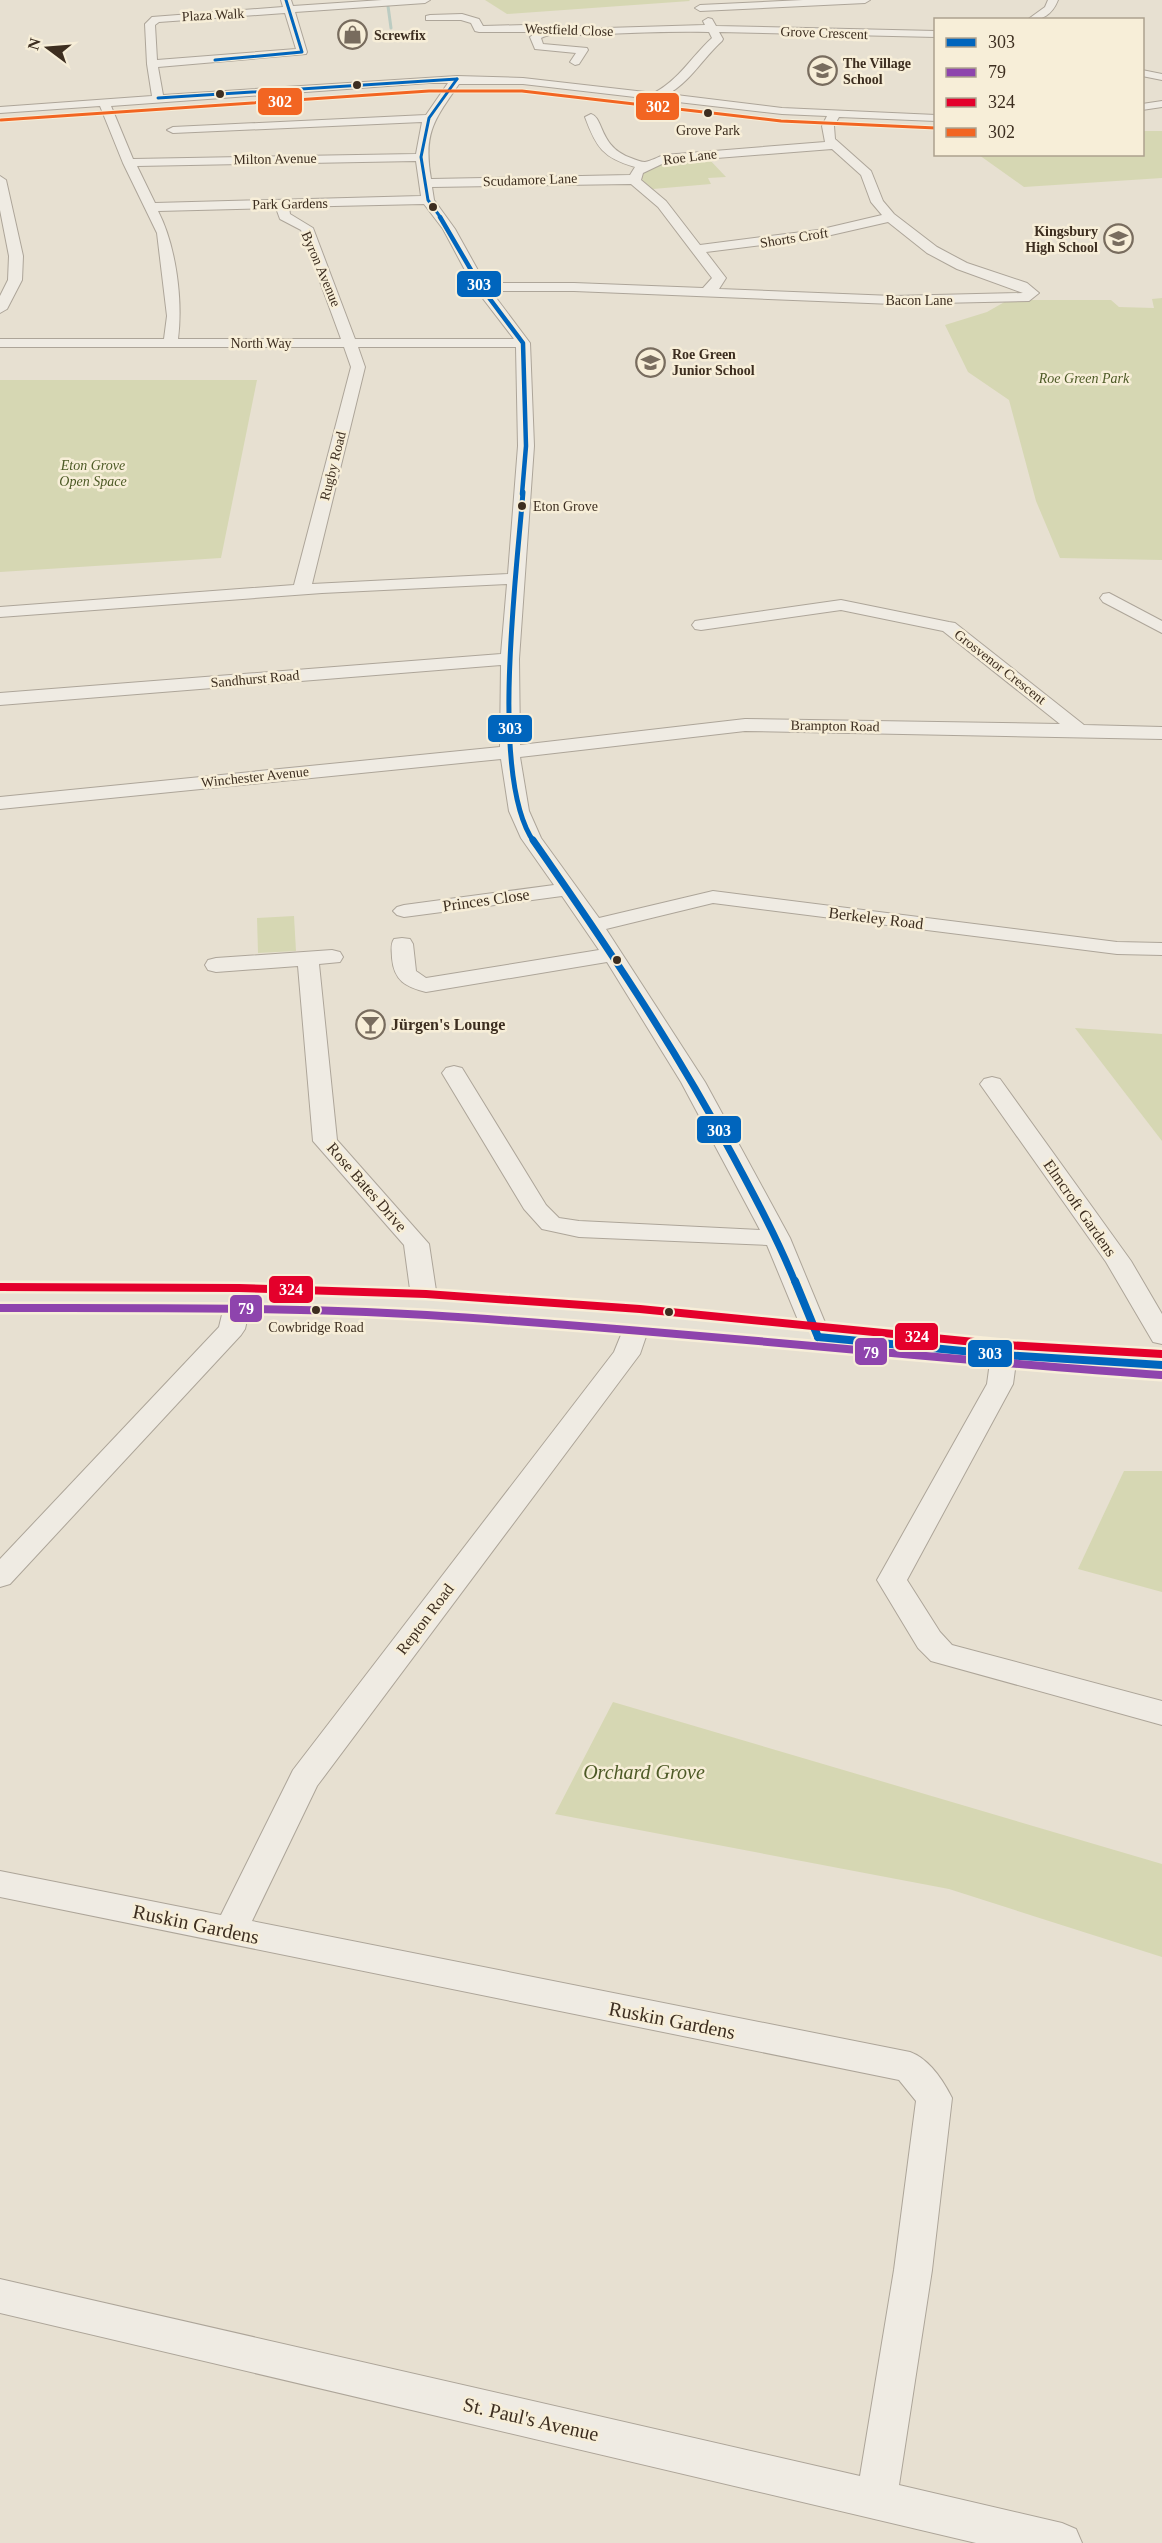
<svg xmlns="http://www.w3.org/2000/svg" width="1162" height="2543" viewBox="0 0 1162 2543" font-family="Georgia,serif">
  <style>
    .green { fill: #d6d7b3 }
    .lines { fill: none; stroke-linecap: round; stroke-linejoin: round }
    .stream { stroke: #bcccc2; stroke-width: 3 }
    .minor-casing { stroke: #ada599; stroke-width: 2 }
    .major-casing { stroke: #928b80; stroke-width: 2 }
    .minor { fill: #efebe3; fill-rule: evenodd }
    .major { fill: #e6e1d4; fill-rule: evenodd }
    .bus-1-far4-casing { stroke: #f7eed8; stroke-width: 5 }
    .bus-1-far3-casing { stroke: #f7eed8; stroke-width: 7 }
    .bus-1-far2-casing { stroke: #f7eed8; stroke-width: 8 }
    .bus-1-far1-casing { stroke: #f7eed8; stroke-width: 10 }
    .bus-1-casing { stroke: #f7eed8; stroke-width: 13 }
    .bus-2-casing { stroke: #f7eed8; stroke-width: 13 }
    .bus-3-casing { stroke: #f7eed8; stroke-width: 13 }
    .bus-4-casing { stroke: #f7eed8; stroke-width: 5 }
    .bus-1-far4 { stroke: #0065bd; stroke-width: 3 }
    .bus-1-far3 { stroke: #0065bd; stroke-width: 4.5 }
    .bus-1-far2 { stroke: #0065bd; stroke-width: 5 }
    .bus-1-far1 { stroke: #0065bd; stroke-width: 7 }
    .bus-1 { stroke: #0065bd; stroke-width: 8 }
    .bus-2 { stroke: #8e44ad; stroke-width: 8 }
    .bus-3 { stroke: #e4002b; stroke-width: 8 }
    .bus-4 { stroke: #f26522; stroke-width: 3 }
    .bus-dot { fill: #3d2e20; stroke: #f7eed8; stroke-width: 2 }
    .labels { text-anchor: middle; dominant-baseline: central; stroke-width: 5; stroke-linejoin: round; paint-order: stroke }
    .far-street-label { font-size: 14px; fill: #3d2e20; stroke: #f7eed8 }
    .far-poi-label { font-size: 14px; font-weight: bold; fill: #3d2e20; stroke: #f7eed8; text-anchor: start }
    .bus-label { font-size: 14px; fill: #3d2e20; stroke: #f7eed8 }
    .far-park-label { font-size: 14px; font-style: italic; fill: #4d5a26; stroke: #f7eed8 }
    .street-label { font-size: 16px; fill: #3d2e20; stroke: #f7eed8 }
    .poi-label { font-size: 16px; font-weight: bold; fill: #3d2e20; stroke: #f7eed8; text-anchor: start }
    .near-park-label { font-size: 20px; font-style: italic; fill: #4d5a26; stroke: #f7eed8 }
    .near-street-label { font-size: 20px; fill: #3d2e20; stroke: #f7eed8 }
    .line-badge { stroke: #f7eed8; stroke-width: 2 }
    .badge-label { font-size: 16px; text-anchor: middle; font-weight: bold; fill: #fff }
  </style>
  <rect width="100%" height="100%" fill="#e7e0d1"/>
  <g class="green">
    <path d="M485,0h204l1,1 -183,13z"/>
    <path d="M1143,131h19v47l-138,9 -45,-32 163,-1z"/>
    <path d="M707,157l19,20 -18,1 3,6 -58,5 -10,-8 -2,-5c12,-18 46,-17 66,-19z"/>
    <path d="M1162,298v262l-102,-2 -24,-57 -27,-101 -41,-28 -23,-47 42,-13 21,-12h103l8,7 35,1 -2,-9z"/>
    <path d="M0,380h257l-36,178 -221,14z"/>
    <path d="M294,916l2,35 -38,2 -1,-35z"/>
    <path d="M1075,1028l87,6v107z"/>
    <path d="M1124,1471h38v121l-84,-23z"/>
    <path d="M613,1702l549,162v93l-213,-68 -394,-75z"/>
  </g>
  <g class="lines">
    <path class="stream" d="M388,6l3,22"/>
    <defs>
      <g id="minor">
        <path d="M281,0h10l2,6 89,-6h48l-5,3 -130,9 12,40 -1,2 -148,13 5,28 294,-19 66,2 131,15c26,-14 37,-36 58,-55l-3,-6c-41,-1 -82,1 -122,3 -17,0 -32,-4 -46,3l2,6 44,4 1,2 -9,14 -4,1 -5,-3 6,-9 -41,-4 -5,-12 7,-5h-58l-4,-1 -4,-8 -10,-3h-35v-4l4,-1 32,-1 17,5 4,7 43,-1 47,4 132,-4 -2,-4 5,-3 4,1 4,7 220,5v6l-217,-5 4,7 -1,2c-19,17 -32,41 -54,53l114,14 154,7v6l-97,-4 -5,9 1,13 36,32 12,30 11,13 43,33 30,16 60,20 12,10 -10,8 -136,3 -319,-13h-83l39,52 4,103 -15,213 1,86 225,-26 315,5 -117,-93 -102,-21 -140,20 -6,-1 -3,-4 3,-4 6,-1 140,-20 108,22 6,1 129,102 78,2v12l-417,-8 -225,26 9,54 12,27 58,80 114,-27 404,51 45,1v12l-45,-1 -404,-51 -107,26 99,153 85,156 41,99 -4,6 -9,2 -9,-2 -4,-6 -38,-92 -188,-8 -37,-8 -18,-20 -82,-136 4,-5 8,-2 8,2 84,137 13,13 20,3 181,9 -79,-148 -74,-120 -181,30c-20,-5 -32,-11 -34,-34 0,-7 -2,-13 2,-19l8,-1 8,1 3,5 3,27 10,7 173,-28 -37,-54 -158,21 -7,-2 -4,-4 4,-4 7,-2 150,-20 -33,-47 -12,-27 -8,-52 -501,50v-12l500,-50 1,-82 -501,40v-12l501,-39 6,-70 -185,9 -322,24v-10l294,-22 57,-218 -7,-20h-344v-8h164l3,-23 -10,-83 -34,-70 -23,-57 -100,7v-6l152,-11 -5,-32 -2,-40 7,-7 131,-10zM285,13l11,36 -139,11 -2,-35 4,-3zM429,83h19l-22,32 -253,12 -6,3 6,3 249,-11 -6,32 -283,5 -22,-53zM459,84h64l259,30 45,2 -5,10 3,16 -161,13c-6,2 -13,6 -19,7 -4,0 -9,-2 -14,-4 -32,-11 -27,-40 -40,-44l-6,3c11,30 18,41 50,50l-5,8 -199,4c-8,-46 3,-59 28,-95zM832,149l29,26 10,27 11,13 -64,15 -118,15 -34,-44 -25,-21 2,-7 23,-11zM416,161l5,35 -266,7 -18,-37zM631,184l27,23 54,71 -9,10 -129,-5h-89l-30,-54 -21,-29 -2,-13zM424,204l19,25 31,58 40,52h-159l-42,-111 -23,-14 -1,-7zM276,208l4,11 21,11 40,109h-163c5,-39 -2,-93 -20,-128zM888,222l39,31 30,16 66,24 -130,3 -174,-7 7,-11 -20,-26 112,-14zM358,347h158l2,99 -10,128 -196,10 53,-217z"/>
        <path d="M803,0h67l-5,3 -165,8 -5,-3 5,-3z"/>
        <path d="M1048,0h10c-6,15 -15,20 -31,20l18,-13z"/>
        <path d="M1142,70l20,4v6l-20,-4z"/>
        <path d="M1162,101v6l-20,3v-6z"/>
        <path d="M0,176l6,4 17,76 -1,24 -15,29 -7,4v-17l8,-16 1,-24 -9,-46z"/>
        <path d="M1109,593l53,28v12l-59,-31 -3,-4 3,-4z"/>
        <path d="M332,950l8,2 3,5 -3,5 -21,2 18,176 92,104 9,60 -4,6 -9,2 -9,-2 -4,-6 -8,-59 -91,-104 -15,-175 -82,6 -8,-2 -3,-5 3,-5 8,-2z"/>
        <path d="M992,1077l8,2 131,182 31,53v30l-9,-2 -47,-80 -126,-178 4,-5z"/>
        <path d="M239,1290l9,2 4,6 -7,31 -4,6 -231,249 -10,3v-28l219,-232 7,-29 4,-6z"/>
        <path d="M639,1311l9,2 4,6 -12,35 -323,432 -65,135 658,131c19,7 33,28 42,46l-20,172 -33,215 163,38 14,6 6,14h-106l-976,-230v-34l860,197 34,-206 22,-169 -17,-21 -899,-183v-26l221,44 72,-145 321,-418 16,-39z"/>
        <path d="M1004,1347l9,2 4,6 -4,29 -106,196 33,52 12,13 210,56v24l-231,-64 -13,-13 -41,-68 110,-196 4,-29 4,-6z"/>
      </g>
      <path id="major" d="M0,1287l239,1 186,6 214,15 365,36 158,9v22l-158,-11 -365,-36 -214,-15 -186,-6 -239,-1z"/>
    </defs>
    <use href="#minor" class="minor-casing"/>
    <use href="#major" class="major-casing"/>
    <use href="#minor" class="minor"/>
    <use href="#major" class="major"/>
    <defs>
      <g id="bus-1-far4">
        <path d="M215,60l87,-8 -16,-52"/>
        <path d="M158,98l299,-19"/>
        <path d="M441,218l-13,-18 -7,-43 8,-39 28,-39"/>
      </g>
      <path id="bus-1-far3" d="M440,217l41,70 42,56 3,103 -4,48"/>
      <path id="bus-1-far2" d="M523,492c-6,80 -34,287 11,350"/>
      <path id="bus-1-far1" d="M533,840c72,103 140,204 200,316 22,41 44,82 62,126"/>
      <g id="bus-1">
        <path d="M795,1281l23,56"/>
        <path d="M818,1337l186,18 158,10"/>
      </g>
      <path id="bus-2" d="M0,1308c142,0 285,-1 427,7 245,15 489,43 734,60"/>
      <path id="bus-3" d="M0,1287l239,1 187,6 214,15 365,36 157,9"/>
      <path id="bus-4" d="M1,120l428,-29h93l259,30 155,7"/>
    </defs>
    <use href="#bus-1-far4" class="bus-1-far4-casing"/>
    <use href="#bus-1-far3" class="bus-1-far3-casing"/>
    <use href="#bus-1-far2" class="bus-1-far2-casing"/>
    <use href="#bus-1-far1" class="bus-1-far1-casing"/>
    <use href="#bus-1" class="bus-1-casing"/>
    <use href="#bus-2" class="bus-2-casing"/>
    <use href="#bus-3" class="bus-3-casing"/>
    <use href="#bus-4" class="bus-4-casing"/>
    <use href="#bus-1-far4" class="bus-1-far4"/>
    <use href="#bus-1-far3" class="bus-1-far3"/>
    <use href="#bus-1-far2" class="bus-1-far2"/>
    <use href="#bus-1-far1" class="bus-1-far1"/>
    <use href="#bus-1" class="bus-1"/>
    <use href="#bus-2" class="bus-2"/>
    <use href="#bus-3" class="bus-3"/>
    <use href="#bus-4" class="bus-4"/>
  </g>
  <defs>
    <symbol id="shop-ring" viewBox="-11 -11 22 22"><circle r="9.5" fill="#f7eed8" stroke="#786c5e" stroke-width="1.5"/><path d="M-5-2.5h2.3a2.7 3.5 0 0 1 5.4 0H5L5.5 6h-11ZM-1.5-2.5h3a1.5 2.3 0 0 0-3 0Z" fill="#786c5e"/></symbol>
    <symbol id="school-ring" viewBox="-11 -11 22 22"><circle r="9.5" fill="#f7eed8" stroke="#786c5e" stroke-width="1.5"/><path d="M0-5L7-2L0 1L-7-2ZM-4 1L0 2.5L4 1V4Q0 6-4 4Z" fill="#786c5e"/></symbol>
    <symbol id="bar-ring" viewBox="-11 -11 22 22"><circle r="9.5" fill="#f7eed8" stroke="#786c5e" stroke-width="1.5"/><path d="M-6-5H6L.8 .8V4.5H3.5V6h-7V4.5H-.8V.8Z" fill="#786c5e"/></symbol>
  </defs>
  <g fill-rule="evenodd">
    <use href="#shop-ring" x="336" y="18" width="33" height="33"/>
    <use href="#school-ring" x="806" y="54" width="33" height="33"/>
    <use href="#school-ring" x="1102" y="222" width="33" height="33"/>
    <use href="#school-ring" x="634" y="346" width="33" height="33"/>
    <use href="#bar-ring" x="354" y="1008" width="33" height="33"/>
  </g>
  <g class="bus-dot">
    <circle cx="357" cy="85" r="5"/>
    <circle cx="220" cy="94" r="5"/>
    <circle cx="708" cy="113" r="5"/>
    <circle cx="433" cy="207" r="5"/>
    <circle cx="522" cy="506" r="5"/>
    <circle cx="617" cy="960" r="5"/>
    <circle cx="316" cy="1310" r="5"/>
    <circle cx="669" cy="1312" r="5"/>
  </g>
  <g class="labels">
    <g class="far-street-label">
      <text transform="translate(213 15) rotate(-3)">Plaza Walk</text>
      <text transform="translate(569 30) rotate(2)">Westfield Close</text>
      <text transform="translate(824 33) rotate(2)">Grove Crescent</text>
      <text transform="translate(690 157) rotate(-7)">Roe Lane</text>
      <text transform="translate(275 159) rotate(-1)">Milton Avenue</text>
      <text transform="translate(530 180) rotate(-2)">Scudamore Lane</text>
      <text transform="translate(290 204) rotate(-1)">Park Gardens</text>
      <text transform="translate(794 238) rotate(-9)">Shorts Croft</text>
      <text transform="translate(321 269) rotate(67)">Byron Avenue</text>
      <text x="919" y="300">Bacon Lane</text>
      <text x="261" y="343">North Way</text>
      <text transform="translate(333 466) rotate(-76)">Rugby Road</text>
      <text transform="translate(1000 667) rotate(38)">Grosvenor Crescent</text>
      <text transform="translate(255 679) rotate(-5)">Sandhurst Road</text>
      <text transform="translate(835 726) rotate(1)">Brampton Road</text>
      <text transform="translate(255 777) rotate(-6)">Winchester Avenue</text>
    </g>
    <g class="far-poi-label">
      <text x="374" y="35">Screwfix</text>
      <text x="843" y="63">The Village<tspan x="843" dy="16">School</tspan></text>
      <text x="1098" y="231" text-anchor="end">Kingsbury<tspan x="1098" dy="16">High School</tspan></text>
      <text x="672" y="354">Roe Green<tspan x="672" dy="16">Junior School</tspan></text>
    </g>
    <g class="bus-label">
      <text x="708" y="130">Grove Park</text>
      <text x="533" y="506" text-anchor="start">Eton Grove</text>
      <text x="316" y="1327">Cowbridge Road</text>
    </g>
    <g class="far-park-label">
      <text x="1084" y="378">Roe Green Park</text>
      <text x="93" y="465">Eton Grove<tspan x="93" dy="16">Open Space</tspan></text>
    </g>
    <g class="street-label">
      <text transform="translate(486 900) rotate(-8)">Princes Close</text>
      <text transform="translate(876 918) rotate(7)">Berkeley Road</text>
      <text transform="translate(367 1187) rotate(49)">Rose Bates Drive</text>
      <text transform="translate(1080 1208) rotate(55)">Elmcroft Gardens</text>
      <text transform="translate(425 1619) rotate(-53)">Repton Road</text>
    </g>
    <g class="poi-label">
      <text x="391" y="1024">Jürgen's Lounge</text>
    </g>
    <g class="near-park-label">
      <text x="644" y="1772">Orchard Grove</text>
    </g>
    <g class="near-street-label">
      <text transform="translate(196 1924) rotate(12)">Ruskin Gardens</text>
      <text transform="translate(672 2020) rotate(11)">Ruskin Gardens</text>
      <text transform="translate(531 2419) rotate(13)">St. Paul's Avenue</text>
    </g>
  </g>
  <g class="line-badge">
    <rect x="257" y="87" width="46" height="29" rx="6" fill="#f26522"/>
    <rect x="635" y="92" width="45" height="29" rx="6" fill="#f26522"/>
    <rect x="456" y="270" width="46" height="28" rx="6" fill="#0065bd"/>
    <rect x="487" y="714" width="46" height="29" rx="6" fill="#0065bd"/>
    <rect x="696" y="1115" width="46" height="29" rx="6" fill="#0065bd"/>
    <rect x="268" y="1275" width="46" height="29" rx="6" fill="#e4002b"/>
    <rect x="229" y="1294" width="34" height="29" rx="6" fill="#8e44ad"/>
    <rect x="894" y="1322" width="45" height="29" rx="6" fill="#e4002b"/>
    <rect x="854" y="1337" width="34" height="29" rx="6" fill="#8e44ad"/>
    <rect x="967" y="1339" width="46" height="29" rx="6" fill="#0065bd"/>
  </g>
  <g class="badge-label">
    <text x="280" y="107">302</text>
    <text x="658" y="112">302</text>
    <text x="479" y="290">303</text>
    <text x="510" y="734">303</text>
    <text x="719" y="1136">303</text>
    <text x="291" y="1295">324</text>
    <text x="246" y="1314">79</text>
    <text x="917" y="1342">324</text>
    <text x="871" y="1358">79</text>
    <text x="990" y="1359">303</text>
  </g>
  <rect x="934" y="18" width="210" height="138" fill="#f7eed8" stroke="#ada18e" stroke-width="1.5"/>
  <rect x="946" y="38" width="30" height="9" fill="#0065bd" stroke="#ada18e" stroke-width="1.5"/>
  <text x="988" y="48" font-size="18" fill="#3d2e20">303</text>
  <rect x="946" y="68" width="30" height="9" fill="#8e44ad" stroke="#ada18e" stroke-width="1.5"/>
  <text x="988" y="78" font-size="18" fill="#3d2e20">79</text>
  <rect x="946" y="98" width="30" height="9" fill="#e4002b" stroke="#ada18e" stroke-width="1.5"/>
  <text x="988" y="108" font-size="18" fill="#3d2e20">324</text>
  <rect x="946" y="128" width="30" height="9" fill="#f26522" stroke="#ada18e" stroke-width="1.5"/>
  <text x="988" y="138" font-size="18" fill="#3d2e20">302</text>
  <g transform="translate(48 48) rotate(286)" stroke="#f7eed8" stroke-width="4.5" paint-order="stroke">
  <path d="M0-4.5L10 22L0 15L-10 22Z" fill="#3d2e20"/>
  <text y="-9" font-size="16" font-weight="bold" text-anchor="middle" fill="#3d2e20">N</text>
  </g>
</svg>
